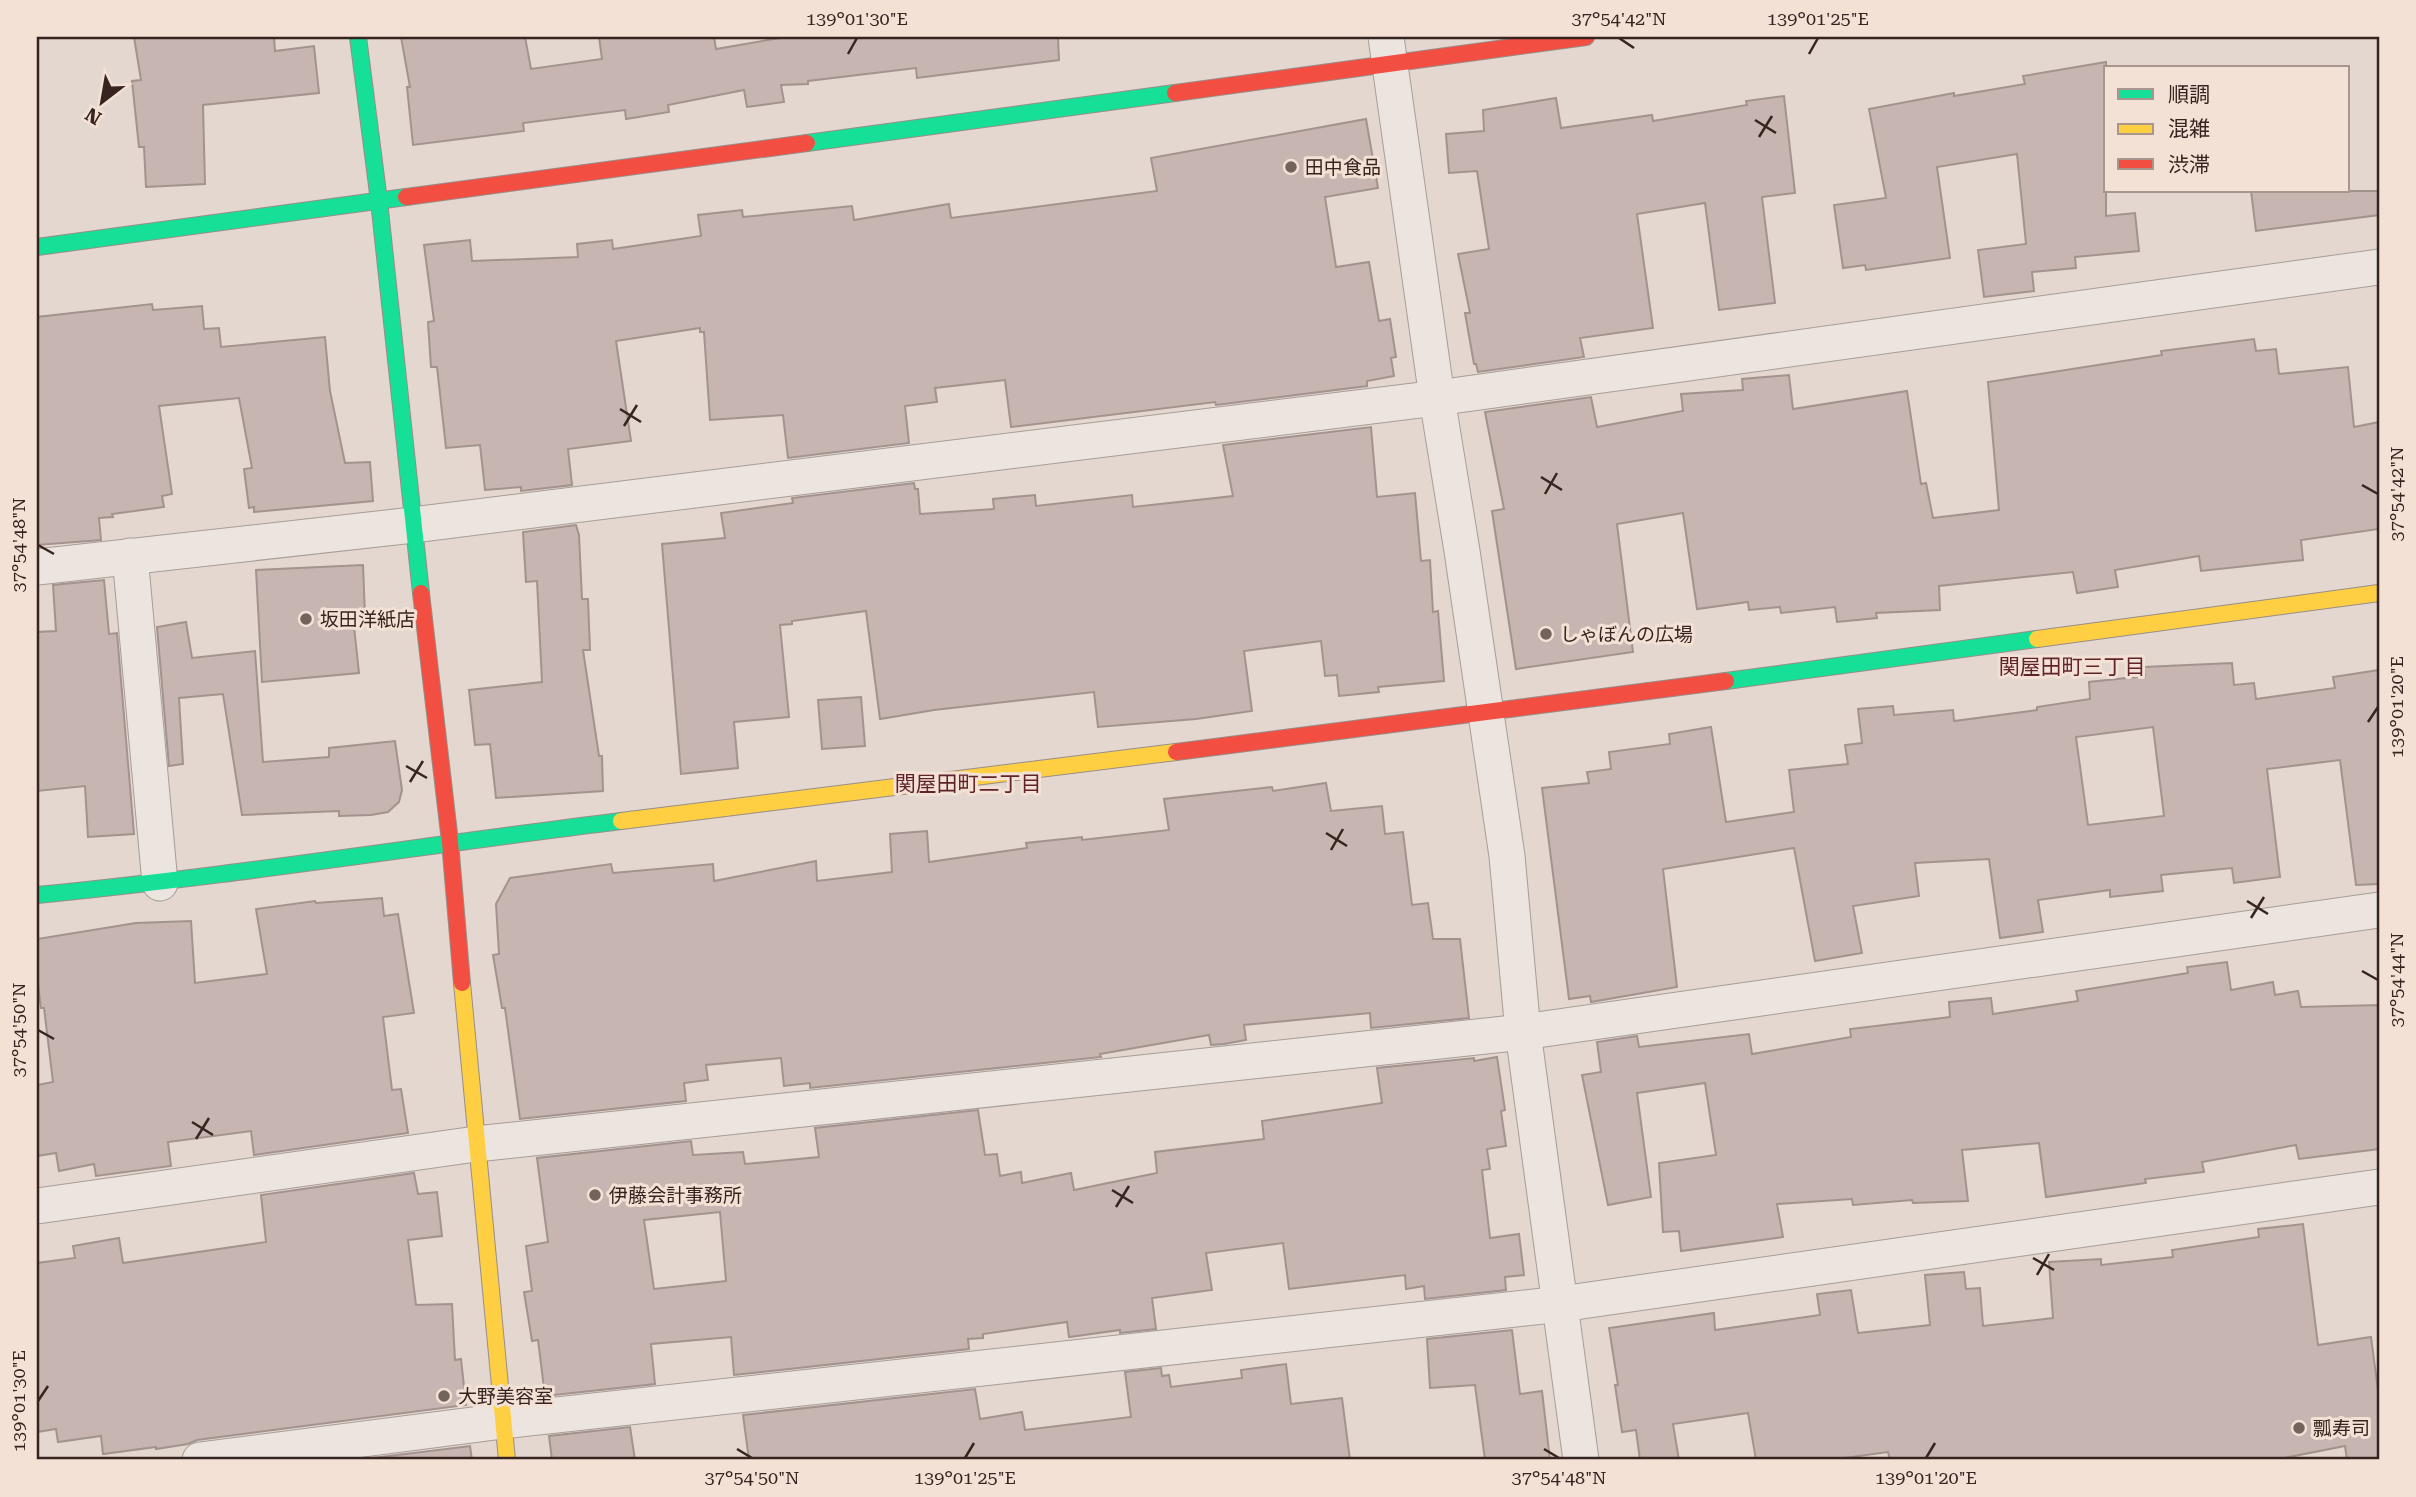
<svg xmlns="http://www.w3.org/2000/svg" width="2416" height="1497" viewBox="0 0 2416 1497" font-family="'Roboto Serif','Noto Sans JP',serif">
  <style>
    .building { fill: #c6b5b0; stroke: #a3938e; stroke-width: 2; fill-rule: evenodd }
    .lines { fill: none; stroke-linecap: round; stroke-linejoin: round }
    .street-casing { stroke: #a89d97; stroke-width: 37 }
    .fast-casing { stroke: #988d88; stroke-width: 18 }
    .slow-casing { stroke: #988d88; stroke-width: 18 }
    .jam-casing { stroke: #988d88; stroke-width: 18 }
    .street { stroke: #ece4df; stroke-width: 35 }
    .fast { stroke: #16e098; stroke-width: 16 }
    .slow { stroke: #ffcf43; stroke-width: 16 }
    .jam { stroke: #f24e42; stroke-width: 16 }
    .ticks { fill: none; stroke: #372420; stroke-width: 2.5 }
    .poi-dot { fill: #73635d; stroke: #f3e1d6; stroke-width: 2.5 }
    .labels { text-anchor: middle; dominant-baseline: central; stroke-width: 6; stroke-linejoin: round; paint-order: stroke }
    .poi-label { font-size: 19px; fill: #372420; stroke: #f3e1d6; text-anchor: start }
    .neighbourhood-label { font-size: 21px; fill: #602329; stroke: #f3e1d6 }
    .neatline { fill: none; stroke: #372420; stroke-width: 2.5 }
    .ticks-label { font-size: 18px; text-anchor: middle; fill: #372420 }
  </style>
  <rect width="100%" height="100%" fill="#e3d7cf"/>
  <g class="building">
    <path d="M134,37h140l1,14 39,-5 5,47 -116,12 2,79 -59,3 -2,-40h-5l-7,-66 9,-1z"/>
    <path d="M401,37h124l6,32 71,-10 -3,-22h115l2,12 69,-12h273l1,23 -142,18 -1,-10 -108,13v3l-27,1 3,17 -37,5 -3,-17 -76,15 1,7 -43,7 -1,-9 -102,13 1,8 -111,14 -6,-58h3z"/>
    <path d="M2106,62v154l29,-3 4,38 -64,6 1,11 -44,4 2,19 -50,6 -6,-47 48,-6 -9,-90 -80,13 13,91 -84,12 -1,-5 -22,3 -9,-63 52,-7 -17,-89 85,-16v3l71,-12 -2,-8z"/>
    <path d="M1784,96l11,97 -33,4 13,106 -56,7 -14,-107 -68,11 16,114 -73,10 4,19 -106,15 -2,-8h-2l-9,-51h5l-12,-59 31,-5 -12,-78 -28,2 -3,-39 38,-3 -1,-21 73,-12 5,30 91,-13 1,6 94,-16 -1,-4z"/>
    <path d="M1366,119l12,69 -53,9 11,70 33,-5 10,59 11,-2 6,38 -5,1 3,18 -27,5v5l-151,19 -1,-3 -204,25 -6,-47 -70,8 2,14 -32,4 4,37 -121,15 -5,-43 -73,5 -6,-88h-4v-4l-84,13 15,100 -63,8 4,36 -51,6v-4l-36,3 -5,-45 -34,3 -9,-81h-6l-3,-45 6,-1 -10,-76 46,-5 2,21 106,-4 -1,-13 35,-4 1,9 88,-13 -3,-21 44,-5 1,7 109,-11 2,14 95,-16 2,14 206,-27 -6,-33z"/>
    <path d="M2251,191h128v24l-123,16z"/>
    <path d="M152,304l1,6 49,-4 2,23 15,-1 2,19 104,-10 5,54 15,72 25,-1 3,39 -119,11v-5l-5,1 -5,-39 8,-1 -13,-70 -80,8 13,88 -10,2 2,11 -52,7 1,3 -14,1 2,22 -64,5v-228z"/>
    <path d="M2254,339l2,12 20,-2 3,25 69,-7 6,60 25,-5v107l-78,11 2,20 -102,11 -2,-15 -84,14 3,17 -41,6 -4,-21 -134,14 1,24 -64,3 1,5 -40,4 -2,-15 -54,6 -1,-6 -31,3 -1,-8 -51,7 -14,-96 -66,11 16,128 -117,17 -24,-158 12,-2 -19,-97 106,-15 6,30 86,-16 -2,-17 62,-4 -1,-11 47,-4 4,34 114,-18 14,93 5,-1 7,35 66,-8 -11,-128 174,-27 -1,-4z"/>
    <path d="M1371,427l6,70 38,-4 6,68 9,-1 3,52 5,-1 6,70 -66,6 1,5 -40,4 -2,-21 -12,1 -4,-35 -77,10 8,60 -56,8 -98,8 -4,-35 -160,18 -54,9 -14,-108 -74,10v3l-12,1 9,92 -55,5 4,46 -57,6 -19,-230 63,-6 -4,-25 72,-10 -1,-5 122,-15 1,6h3l2,25 74,-5 -1,-10 42,-4 1,11 96,-11 1,12 100,-11 -10,-51z"/>
    <path d="M576,525l3,10 3,64h6l2,51h-7l16,106h3l1,35 -107,7 -6,-54 -15,1 -6,-55 73,-8 -5,-101 -11,1 -3,-50z"/>
    <path d="M363,565l2,51 -12,1 6,56 -97,9 -6,-112z"/>
    <path d="M104,580l5,54 8,-1 17,201 -46,3 -3,-51 -48,5v-159l19,-1 -3,-46z"/>
    <path d="M186,622l6,36 63,-7 8,111 66,-5v-9l66,-7 7,49 -3,12 -11,10 -17,3 -32,1v-5l-97,4 -19,-121 -44,4 4,66 -14,2 -12,-139z"/>
    <path d="M2232,663l2,22 20,-2 2,16 79,-11 -2,-11 46,-7v214l-23,1 -16,-125 -73,9 13,108 -46,6 -2,-15 -71,7 2,16 -53,6v-7l-72,10 5,32 -43,6 -11,-79 -74,4 4,33 -66,10 9,47 -47,8 -21,-113 -131,21 14,118 -86,15 -1,-6 -21,3 -27,-211 47,-5 -2,-11 24,-3 -2,-17 61,-8 -1,-10 42,-7 15,95 68,-10 -5,-42 59,-6 -3,-19 17,-2 -4,-34 35,-3 1,9 59,-5 1,11 83,-11v-3l53,-8 -1,-17 56,-6 -1,-9zM2153,727l11,89 -76,9 -12,-88z"/>
    <path d="M861,697l4,49 -43,3 -4,-49z"/>
    <path d="M1326,783l5,28 51,-5 3,28 18,-2 9,73 16,-2 5,36h27l9,79 -98,10 -1,-15 -126,12 2,15 -22,4 -13,1 -2,-10 -109,19 1,3 -291,31v-5l-26,3 -3,-28 -75,7 2,15 -24,3 2,18 -166,18 -15,-111h-3l-9,-53 6,-1 -3,-50 14,-26 101,-14 2,9 100,-9 1,17 102,-20 1,20 75,-9 -2,-38 37,-3 2,31 98,-14 -1,-5 56,-6v3l87,-10 -5,-31 108,-12 1,4z"/>
    <path d="M382,898l2,18 14,-2 16,99 -31,4 9,73 9,-1 7,44 -154,22 -3,-24 -83,11 3,24 -75,10 -2,-12 -35,7 -3,-18 -19,3v-71l16,-3 -9,-74h-3l-4,-31v-38l99,-16 55,-2 4,62 72,-9 -11,-65 59,-8 1,2z"/>
    <path d="M2227,962l4,28 42,-8 2,13 23,-4 3,16 78,-2v144l-80,10 -3,-14 -94,17 2,10 -59,7 1,4 -100,14 -7,-54 -77,7 6,51 -55,2 -1,-3 -59,5 -1,-6 -75,5 6,33 -102,14 -2,-20 -16,1 -4,-69 57,-8 -11,-72 -68,10 14,104 -43,8 -26,-130 19,-3 -4,-30 40,-6 2,11 110,-13 3,20 99,-17 -1,-8 100,-12 -1,-15 42,-4 2,16 85,-13 -2,-10 112,-18 -1,-6z"/>
    <path d="M1497,1057l8,53 -4,1 5,35 -19,3 3,20 -8,1 8,68 29,-4 5,41 -19,2 1,13 -81,9 -1,-13 -18,3 -1,-14 -116,14 -6,-46 -77,10 6,37 -60,8 4,31 -36,4v-3l-51,7 -2,-15 -84,12v4l-15,1 1,10 -235,26 -3,-38 -80,7 4,40 -110,12 -7,-56 -6,1 -8,-49 8,-1 -6,-45 22,-4 -11,-84 154,-17 2,14 50,-3 2,12 74,-7 -4,-29 163,-18 7,45 12,-1 3,22 21,-4 1,11 49,-10 3,17 83,-17 -2,-21 109,-13 -2,-18 120,-18 -5,-35 97,-10v3zM720,1212l6,69 -72,8 -10,-69z"/>
    <path d="M414,1173l4,21 19,-2 5,44 -34,4 8,65 36,-1 3,56 6,-1 5,46 -269,35 -9,4 -32,5v-2l-53,7 -2,-18 -43,6 -2,-13 -19,3v-169l38,-5 -2,-12 46,-8 4,25 143,-21 -5,-47z"/>
    <path d="M2303,1224l15,121 53,-8 8,61v62h-32l-2,-14 -71,14h-384l-2,-8 -58,8h-74l-8,-47 -75,11 6,36h-39l-4,-30 -14,2 -7,-47h3l-9,-57 105,-15 1,17 105,-15 -3,-21 34,-4 7,43 72,-8 -5,-50 39,-3 2,17 14,-1 3,38 70,-8 -4,-56 52,-3v6l72,-8 -1,-7 87,-13 -1,-8z"/>
    <path d="M1512,1330l8,64 22,-3 8,69h-65l-10,-75 -45,3 -3,-49z"/>
    <path d="M1286,1364l5,40 51,-6 8,62h-601l-6,-45 232,-26 5,30 42,-7 3,18 106,-13 -6,-45 36,-4 1,8 7,-1 2,12 71,-9 -1,-8z"/>
    <path d="M630,1427l5,33h-83l-3,-24z"/>
    <path d="M470,1446l2,14h-116z"/>
  </g>
  <g class="lines">
    <defs>
      <g id="street">
        <path d="M1386,37l51,361 25,153 45,305 16,176 58,428"/>
        <path d="M130,556l30,327"/>
        <path d="M37,567l376,-42 1024,-127 942,-131"/>
        <path d="M37,1206l439,-62 1047,-112 856,-122"/>
        <path d="M200,1460l303,-39 1058,-117 818,-117"/>
      </g>
      <g id="fast">
        <path d="M358,37l21,164 42,392"/>
        <path d="M807,143l368,-50"/>
        <path d="M37,247l369,-50"/>
        <path d="M1726,681l311,-42"/>
        <path d="M37,895c195,-19 389,-50 584,-74"/>
      </g>
      <g id="slow">
        <path d="M2037,639l342,-46"/>
        <path d="M621,821l555,-69"/>
        <path d="M462,983l45,477"/>
      </g>
      <g id="jam">
        <path d="M1175,93l411,-56"/>
        <path d="M406,197l401,-54"/>
        <path d="M421,593l29,249 12,141"/>
        <path d="M1176,752l550,-71"/>
      </g>
    </defs>
    <use href="#street" class="street-casing"/>
    <use href="#fast" class="fast-casing"/>
    <use href="#slow" class="slow-casing"/>
    <use href="#jam" class="jam-casing"/>
    <use href="#street" class="street"/>
    <use href="#fast" class="fast"/>
    <use href="#slow" class="slow"/>
    <use href="#jam" class="jam"/>
  </g>
  <path class="ticks" d="M1619,38l15,10M848,54l9,-16M1809,54l9,-16M1755,120l21,13M1759,137l13,-21M620,409l21,13M624,426l13,-21M1541,477l21,13M2362,485l16,9M1545,494l12,-21M38,545l16,9M2368,722l10,-15M406,766l21,12M410,782l13,-21M1326,833l21,13M1331,850l12,-21M2247,901l21,13M2251,918l13,-21M2362,971l16,9M38,1030l16,9M192,1122l21,13M196,1139l13,-21M1112,1190l21,13M1116,1207l13,-21M2033,1258l21,12M2037,1275l12,-21M38,1401l10,-15M737,1449l15,9M1544,1449l15,9M965,1458l9,-15M1926,1458l9,-15"/>
  <g class="poi-dot">
    <circle cx="1291" cy="167" r="7"/>
    <circle cx="306" cy="619" r="7"/>
    <circle cx="1546" cy="634" r="7"/>
    <circle cx="595" cy="1195" r="7"/>
    <circle cx="444" cy="1396" r="7"/>
    <circle cx="2299" cy="1428" r="7"/>
  </g>
  <g class="labels">
    <g class="poi-label">
      <text x="1305" y="167">田中食品</text>
      <text x="320" y="619">坂田洋紙店</text>
      <text x="1560" y="634">しゃぼんの広場</text>
      <text x="609" y="1195">伊藤会計事務所</text>
      <text x="458" y="1396">大野美容室</text>
      <text x="2313" y="1428">瓢寿司</text>
    </g>
    <g class="neighbourhood-label">
      <text x="2072" y="667">関屋田町三丁目</text>
      <text x="968" y="784">関屋田町二丁目</text>
    </g>
  </g>
  <rect width="2416" height="1497" fill="none" stroke="#f3e1d6" stroke-width="77"/>
  <rect x="2104" y="66" width="245" height="126" fill="#f3e1d6" stroke="#a8958d" stroke-width="2"/>
  <rect x="2118" y="89" width="35" height="10" fill="#16e098" stroke="#a8958d" stroke-width="2"/>
  <text x="2168" y="102" font-size="21" fill="#372420">順調</text>
  <rect x="2118" y="124" width="35" height="10" fill="#ffcf43" stroke="#a8958d" stroke-width="2"/>
  <text x="2168" y="136" font-size="21" fill="#372420">混雑</text>
  <rect x="2118" y="159" width="35" height="10" fill="#f24e42" stroke="#a8958d" stroke-width="2"/>
  <text x="2168" y="172" font-size="21" fill="#372420">渋滞</text>
  <g transform="translate(102 102) rotate(211)" stroke="#f3e1d6" stroke-width="5" paint-order="stroke">
  <path d="M0-5L12 26L0 18L-12 26Z" fill="#372420"/>
  <text y="-10" font-size="19" font-weight="bold" text-anchor="middle" fill="#372420">N</text>
  </g>
  <rect x="38" y="38" width="2340" height="1420" class="neatline"/>
  <g class="ticks-label">
    <text x="857" y="25">139°01'30"E</text>
    <text x="1619" y="25">37°54'42"N</text>
    <text x="1818" y="25">139°01'25"E</text>
    <text transform="translate(2397 494) rotate(-90)" y="6">37°54'42"N</text>
    <text transform="translate(19 545) rotate(-90)" y="6">37°54'48"N</text>
    <text transform="translate(2397 707) rotate(-90)" y="6">139°01'20"E</text>
    <text transform="translate(2397 980) rotate(-90)" y="6">37°54'44"N</text>
    <text transform="translate(19 1030) rotate(-90)" y="6">37°54'50"N</text>
    <text transform="translate(19 1401) rotate(-90)" y="6">139°01'30"E</text>
    <text x="752" y="1484">37°54'50"N</text>
    <text x="965" y="1484">139°01'25"E</text>
    <text x="1559" y="1484">37°54'48"N</text>
    <text x="1926" y="1484">139°01'20"E</text>
  </g>
</svg>
